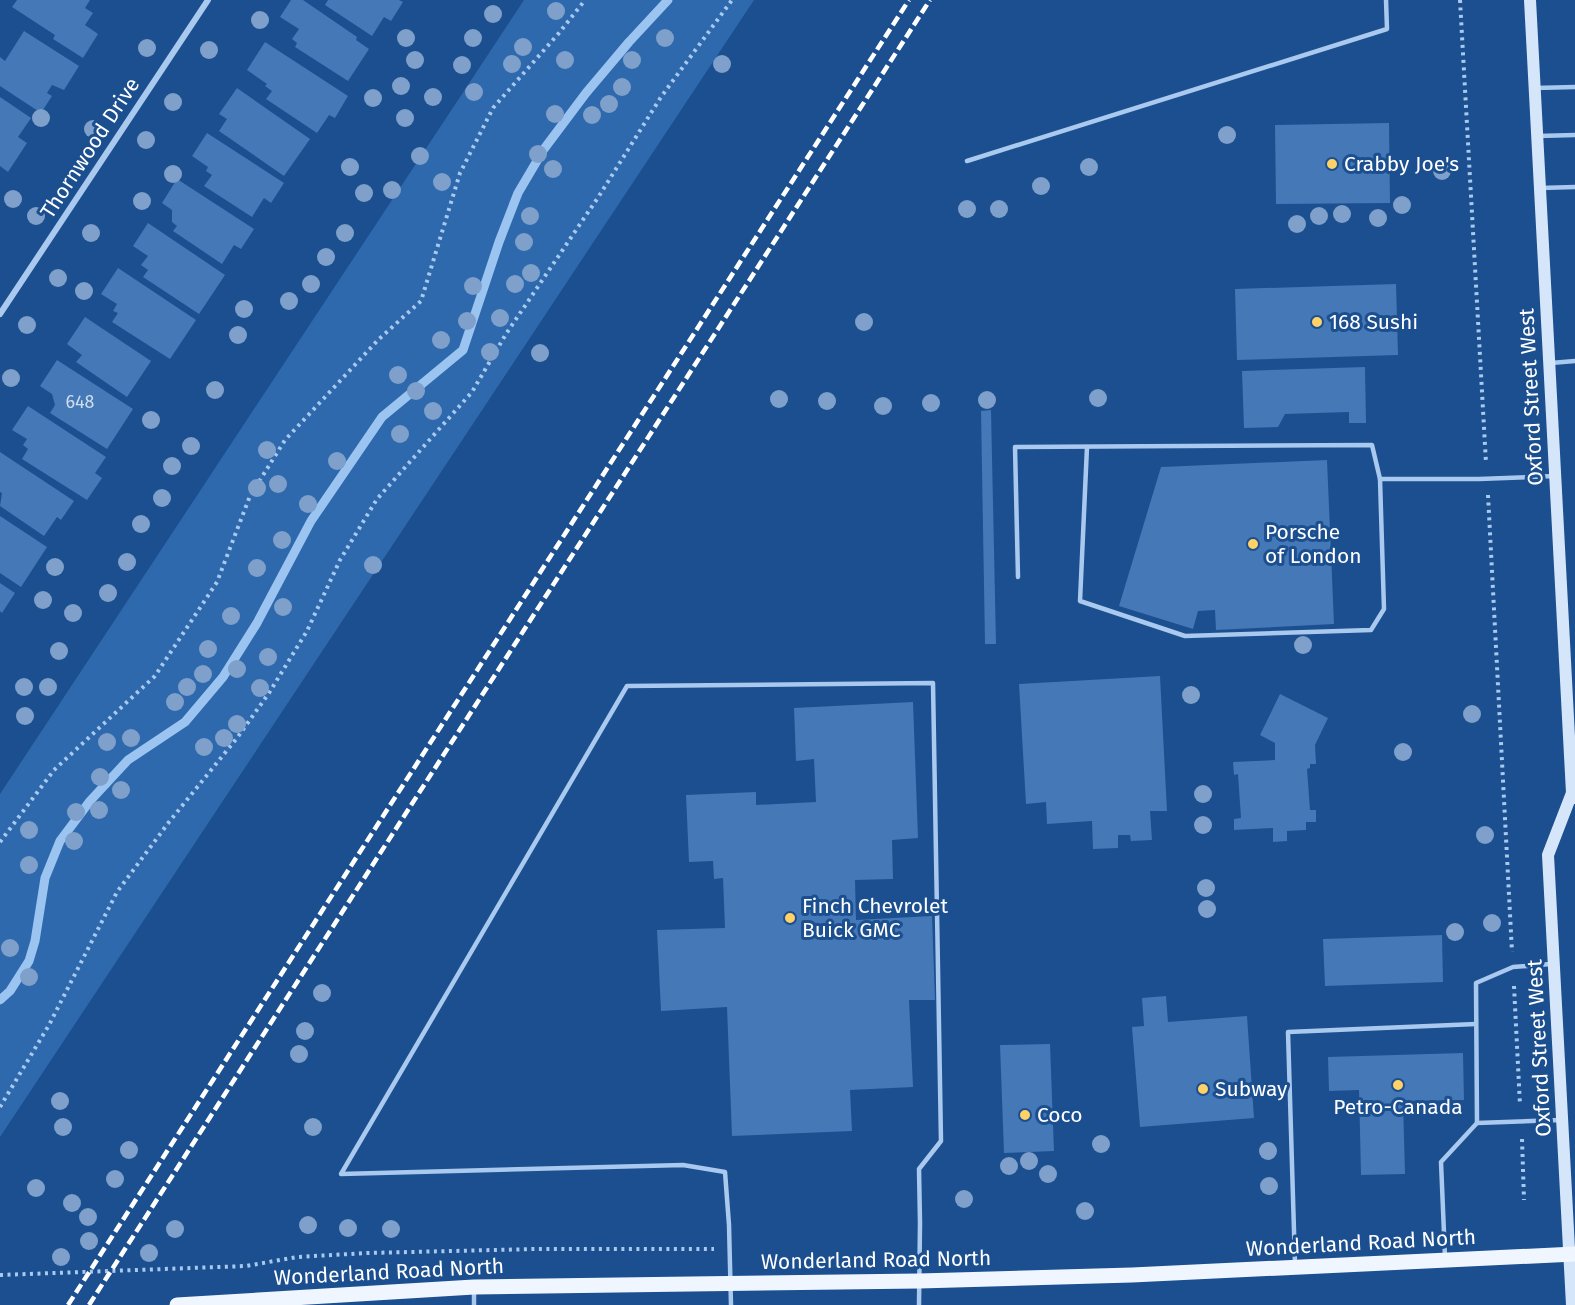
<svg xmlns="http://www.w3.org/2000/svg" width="1575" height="1305" viewBox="0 0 1575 1305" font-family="'Fira Sans',sans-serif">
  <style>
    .green { fill: #2e69ad }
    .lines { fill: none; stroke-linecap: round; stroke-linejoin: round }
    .stream { stroke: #9cc4f0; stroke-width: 9 }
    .building { fill: #4478b7 }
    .path { stroke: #a9c9ee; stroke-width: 4; stroke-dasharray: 3 4.5; stroke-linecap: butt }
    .lane { stroke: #a9c9ee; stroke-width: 4.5 }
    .street { stroke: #a9c9ee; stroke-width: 6 }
    .secondary { stroke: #d6e6fa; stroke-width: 12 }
    .primary { stroke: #f0f6ff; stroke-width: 15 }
    .rail { stroke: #fff; stroke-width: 4.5; stroke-dasharray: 10 4.5; stroke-linecap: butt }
    .tree { fill: #7ea0ca }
    .poi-dot { fill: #ffd166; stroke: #1b4f8f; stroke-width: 2 }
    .labels { text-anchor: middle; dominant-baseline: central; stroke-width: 6; stroke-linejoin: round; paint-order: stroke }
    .number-label { font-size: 18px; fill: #d0dded }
    .street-label { font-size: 21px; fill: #fff; stroke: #1b4f8f }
    .poi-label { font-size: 21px; fill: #fff; stroke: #1b4f8f; text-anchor: start }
  </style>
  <rect width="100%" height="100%" fill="#1b4f8f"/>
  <path class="green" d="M524,0h230l-754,1137v-343z"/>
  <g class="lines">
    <path class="stream" d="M0,1000l10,-9 19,-30 6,-20 10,-63 15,-37 30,-40 38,-41 57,-38 38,-45 34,-54 54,-102 71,-104 81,-67 36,-108 19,-49 26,-44 42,-56 43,-51 39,-42"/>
  </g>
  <g class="building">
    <path d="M17,0h73l-5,8 8,5 -8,12 13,9 -15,24 -30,-19 2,-4 -43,-28z"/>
    <path d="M291,0h12l54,37 -1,3 13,9 -21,32 -53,-34 2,-4 -5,-4 7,-10 -19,-12z"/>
    <path d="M328,0h71l4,2 -12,19 -7,-4 -12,19 -47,-31z"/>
    <path d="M24,31l55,35 -15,24 -12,-5 -5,8 5,3 -11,17 -41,-27v-29l5,4z"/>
    <path d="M265,42l83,54 -13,22 -6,-3 -12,18 -51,-34 6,-8 -7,-5 2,-2 -20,-14z"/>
    <path d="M237,88l73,51 -26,37 -65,-45 8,-12 -8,-5z"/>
    <path d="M0,97l31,21 -13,19 9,6 -19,29 -8,-6z"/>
    <path d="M1389,123l1,80 -114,1 -1,-79z"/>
    <path d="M207,133l77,50 -13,20 -7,-5 -12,19 -48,-31 8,-11 -6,-4 2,-4 -16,-11z"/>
    <path d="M177,179l77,50 -13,20 -7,-4 -12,19 -49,-33 4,-5 -5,-4v-12l-10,-7z"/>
    <path d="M148,223l77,52 -26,39 -56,-37 5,-7 -7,-5 7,-9 -15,-10z"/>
    <path d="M118,268l78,52 -26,39 -58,-37 6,-9 -5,-2 4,-7 -16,-10z"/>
    <path d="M1396,284l2,71 -161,5 -2,-71z"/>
    <path d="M85,317l66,44 -24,36 -51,-35 6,-7 -15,-11z"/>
    <path d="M57,360l76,49 -26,40 -57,-36 5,-8 -3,-11 -12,-8z"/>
    <path d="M1365,367l1,56h-17v-11l-64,2 -7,13 -34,1 -2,-57z"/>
    <path d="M28,406l78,51 -11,16 7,5 -15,22 -65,-41 6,-10 -5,-4 4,-6 -15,-9z"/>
    <path d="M991,410l5,234h-11l-4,-233z"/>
    <path d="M0,452l74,49 -13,19 -4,-3 -13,19 -44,-30 2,-13 -2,-1z"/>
    <path d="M1327,460l7,164 -118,6 -1,-20 -17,1 -5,18 -74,-23 42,-139z"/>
    <path d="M0,516l47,31 -26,40 -21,-14z"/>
    <path d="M0,583l15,10 -13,20 -2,-2z"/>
    <path d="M1160,676l7,135h-17l2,29 -21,1 -1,-6h-12v13l-25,1 -1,-28 -45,3 -1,-22 -20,2 -7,-120z"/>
    <path d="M1280,694l48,24 -13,27 1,19h-6v4l-3,1 3,41h6v12h-10v8l-19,1v10l-14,1v-14l-39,2v-11l7,-1 -3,-44 -4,1 -1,-13 42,-2v-17l-15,-8z"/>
    <path d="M913,702l5,136 -26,2 1,39 -38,1 1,40 76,-4 3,84h-26l4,87 -63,3 2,41 -120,5 -5,-129 -66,4 -4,-81 68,-2 -2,-50 -9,1 -1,-18 -24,1 -3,-67 70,-3v13l60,-3 -2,-43 -18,2 -2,-53z"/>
    <path d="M1442,935l1,47 -118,4 -2,-47z"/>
    <path d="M1166,996l2,26 79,-6 7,102 -114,9 -8,-100 12,-1 -2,-28z"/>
    <path d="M1050,1044l4,107 -50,2 -4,-108z"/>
    <path d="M1463,1053l1,47 -61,1 2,73 -44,1 -2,-85 -30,1 -1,-34z"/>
  </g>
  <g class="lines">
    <g class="path">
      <path d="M1460,0l26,463"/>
      <path d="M1488,495l24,457"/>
      <path d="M0,842l54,-72 101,-94 62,-94 33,-86 35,-56 94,-101 42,-38 39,-128 33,-65 66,-75 26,-33"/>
      <path d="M1514,986l6,119"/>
      <path d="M0,1107l49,-82 68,-133 52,-70 68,-84 32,-45 38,-62 33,-71 37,-61 95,-107 34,-58 93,-138 62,-99 71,-97"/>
      <path d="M1522,1139l2,61"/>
      <path d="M0,1275l246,-9 51,-9 70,-4 169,-4h178"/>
    </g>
    <g class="lane">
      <path d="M1535,88l40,-1"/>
      <path d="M1538,136l37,-1"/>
      <path d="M967,161l420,-132 -1,-29"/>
      <path d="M1540,188l35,-1"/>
      <path d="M1551,363l24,-2"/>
      <path d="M1087,447l-7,154 105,35 186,-6 13,-21 -4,-130h99l76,-3"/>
      <path d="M1018,577l-3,-130 357,-2 8,34"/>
      <path d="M1477,1123l84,-3"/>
      <path d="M1445,1257l-4,-95 36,-39 -1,-140 37,-16 38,-3"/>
      <path d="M1295,1264l-7,-232 188,-8"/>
      <path d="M474,1289v16"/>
      <path d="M731,1305l-2,-80 -4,-53 -42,-7 -342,9 286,-488 306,-3 8,458 -22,28 1,54 -1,82"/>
    </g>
    <path class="street" d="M0,314l208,-314"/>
    <g class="secondary">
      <path d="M1530,0l42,793 3,5"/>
      <path d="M1572,793l-24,62 24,450"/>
    </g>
    <path class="primary" d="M177,1305l297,-18 445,-6 213,-6 443,-21"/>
    <g class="rail">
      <path d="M68,1305l841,-1305"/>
      <path d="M89,1305l841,-1305"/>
    </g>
  </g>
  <g class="tree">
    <circle cx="556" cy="11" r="9"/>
    <circle cx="493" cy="14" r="9"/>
    <circle cx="260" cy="20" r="9"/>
    <circle cx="406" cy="38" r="9"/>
    <circle cx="473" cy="38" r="9"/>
    <circle cx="665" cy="38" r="9"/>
    <circle cx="523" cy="47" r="9"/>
    <circle cx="147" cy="48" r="9"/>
    <circle cx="209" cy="50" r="9"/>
    <circle cx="415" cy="60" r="9"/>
    <circle cx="565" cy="60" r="9"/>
    <circle cx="632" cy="60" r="9"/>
    <circle cx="512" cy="64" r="9"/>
    <circle cx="722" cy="64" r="9"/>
    <circle cx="462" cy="65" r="9"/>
    <circle cx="401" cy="86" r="9"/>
    <circle cx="622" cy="87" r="9"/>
    <circle cx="474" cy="92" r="9"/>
    <circle cx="433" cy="97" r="9"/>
    <circle cx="373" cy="98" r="9"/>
    <circle cx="173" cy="102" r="9"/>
    <circle cx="609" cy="104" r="9"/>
    <circle cx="555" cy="114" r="9"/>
    <circle cx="592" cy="115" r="9"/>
    <circle cx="41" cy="118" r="9"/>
    <circle cx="405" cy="118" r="9"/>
    <circle cx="93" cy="129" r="9"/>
    <circle cx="1227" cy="135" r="9"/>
    <circle cx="146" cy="140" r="9"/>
    <circle cx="538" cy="154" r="9"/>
    <circle cx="420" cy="156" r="9"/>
    <circle cx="350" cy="167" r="9"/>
    <circle cx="1089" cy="167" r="9"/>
    <circle cx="553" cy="169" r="9"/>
    <circle cx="1442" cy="171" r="9"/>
    <circle cx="173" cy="174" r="9"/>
    <circle cx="442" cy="182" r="9"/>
    <circle cx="1041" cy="186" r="9"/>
    <circle cx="392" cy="190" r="9"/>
    <circle cx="364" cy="193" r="9"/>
    <circle cx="13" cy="199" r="9"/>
    <circle cx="142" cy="201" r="9"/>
    <circle cx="1402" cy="205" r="9"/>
    <circle cx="967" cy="209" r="9"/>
    <circle cx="999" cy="209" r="9"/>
    <circle cx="1342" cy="214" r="9"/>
    <circle cx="36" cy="216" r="9"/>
    <circle cx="530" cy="216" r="9"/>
    <circle cx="1319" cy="216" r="9"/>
    <circle cx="1378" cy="218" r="9"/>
    <circle cx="1297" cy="224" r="9"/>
    <circle cx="91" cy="233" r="9"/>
    <circle cx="345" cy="233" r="9"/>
    <circle cx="524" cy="242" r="9"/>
    <circle cx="326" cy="257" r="9"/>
    <circle cx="531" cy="273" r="9"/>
    <circle cx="58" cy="278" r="9"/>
    <circle cx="311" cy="284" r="9"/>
    <circle cx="515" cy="284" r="9"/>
    <circle cx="473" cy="286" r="9"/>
    <circle cx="84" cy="291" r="9"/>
    <circle cx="289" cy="301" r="9"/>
    <circle cx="244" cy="309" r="9"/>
    <circle cx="500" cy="318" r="9"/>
    <circle cx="467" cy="321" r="9"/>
    <circle cx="864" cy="322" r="9"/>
    <circle cx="27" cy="325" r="9"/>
    <circle cx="238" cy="335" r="9"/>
    <circle cx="441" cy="340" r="9"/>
    <circle cx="490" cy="352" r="9"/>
    <circle cx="540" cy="353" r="9"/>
    <circle cx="398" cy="375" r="9"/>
    <circle cx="11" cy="378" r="9"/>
    <circle cx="215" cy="390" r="9"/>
    <circle cx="416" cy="391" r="9"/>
    <circle cx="1098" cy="398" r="9"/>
    <circle cx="779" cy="399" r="9"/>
    <circle cx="987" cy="400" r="9"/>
    <circle cx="827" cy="401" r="9"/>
    <circle cx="931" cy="403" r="9"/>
    <circle cx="883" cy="406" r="9"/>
    <circle cx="433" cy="411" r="9"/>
    <circle cx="151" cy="420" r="9"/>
    <circle cx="400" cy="434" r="9"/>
    <circle cx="191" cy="446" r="9"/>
    <circle cx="267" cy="450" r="9"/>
    <circle cx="337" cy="461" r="9"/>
    <circle cx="172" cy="466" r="9"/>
    <circle cx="278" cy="484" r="9"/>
    <circle cx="257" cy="488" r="9"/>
    <circle cx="162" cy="498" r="9"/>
    <circle cx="308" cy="504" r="9"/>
    <circle cx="141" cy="524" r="9"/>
    <circle cx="282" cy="540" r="9"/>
    <circle cx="127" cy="562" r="9"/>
    <circle cx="373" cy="565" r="9"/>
    <circle cx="55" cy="567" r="9"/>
    <circle cx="257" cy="568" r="9"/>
    <circle cx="108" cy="593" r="9"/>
    <circle cx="43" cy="600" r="9"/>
    <circle cx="283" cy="607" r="9"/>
    <circle cx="73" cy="613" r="9"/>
    <circle cx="231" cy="616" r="9"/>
    <circle cx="1303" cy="645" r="9"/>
    <circle cx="208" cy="649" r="9"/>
    <circle cx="59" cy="651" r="9"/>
    <circle cx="268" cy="657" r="9"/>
    <circle cx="237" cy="669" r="9"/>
    <circle cx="203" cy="674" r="9"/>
    <circle cx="24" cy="687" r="9"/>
    <circle cx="48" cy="687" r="9"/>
    <circle cx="187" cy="687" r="9"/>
    <circle cx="260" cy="688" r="9"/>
    <circle cx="1191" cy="695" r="9"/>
    <circle cx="175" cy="702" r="9"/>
    <circle cx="1472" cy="714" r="9"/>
    <circle cx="25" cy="716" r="9"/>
    <circle cx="237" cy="724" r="9"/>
    <circle cx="131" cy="738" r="9"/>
    <circle cx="224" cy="738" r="9"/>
    <circle cx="107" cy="742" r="9"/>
    <circle cx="204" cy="747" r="9"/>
    <circle cx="1403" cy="752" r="9"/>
    <circle cx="100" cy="777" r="9"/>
    <circle cx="121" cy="790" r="9"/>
    <circle cx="1203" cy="794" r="9"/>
    <circle cx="99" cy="810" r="9"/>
    <circle cx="76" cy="812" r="9"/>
    <circle cx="1203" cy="825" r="9"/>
    <circle cx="29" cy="830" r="9"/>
    <circle cx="1485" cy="835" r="9"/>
    <circle cx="74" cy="841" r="9"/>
    <circle cx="29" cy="865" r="9"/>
    <circle cx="1206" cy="888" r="9"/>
    <circle cx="1207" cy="909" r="9"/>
    <circle cx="1492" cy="923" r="9"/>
    <circle cx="1455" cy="932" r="9"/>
    <circle cx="10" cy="948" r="9"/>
    <circle cx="29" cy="977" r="9"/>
    <circle cx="322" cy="993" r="9"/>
    <circle cx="305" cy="1031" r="9"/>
    <circle cx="299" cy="1054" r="9"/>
    <circle cx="60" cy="1101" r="9"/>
    <circle cx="63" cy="1127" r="9"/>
    <circle cx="313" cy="1127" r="9"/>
    <circle cx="1101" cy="1144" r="9"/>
    <circle cx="129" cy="1150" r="9"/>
    <circle cx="1268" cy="1151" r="9"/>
    <circle cx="1029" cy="1161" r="9"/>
    <circle cx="1009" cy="1166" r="9"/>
    <circle cx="1048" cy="1174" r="9"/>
    <circle cx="115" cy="1179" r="9"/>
    <circle cx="1269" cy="1186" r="9"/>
    <circle cx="36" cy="1188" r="9"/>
    <circle cx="964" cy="1199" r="9"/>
    <circle cx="72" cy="1203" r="9"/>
    <circle cx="1085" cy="1211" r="9"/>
    <circle cx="88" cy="1217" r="9"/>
    <circle cx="308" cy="1225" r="9"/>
    <circle cx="348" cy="1228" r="9"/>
    <circle cx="175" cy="1229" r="9"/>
    <circle cx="391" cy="1229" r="9"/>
    <circle cx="89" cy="1241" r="9"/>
    <circle cx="149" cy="1253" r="9"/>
    <circle cx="61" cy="1257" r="9"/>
  </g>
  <g class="poi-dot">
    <circle cx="1332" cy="164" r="6"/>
    <circle cx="1317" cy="322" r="6"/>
    <circle cx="1253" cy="544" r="6"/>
    <circle cx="790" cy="918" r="6"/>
    <circle cx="1398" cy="1085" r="6"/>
    <circle cx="1203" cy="1089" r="6"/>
    <circle cx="1025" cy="1115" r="6"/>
  </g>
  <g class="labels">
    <g class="number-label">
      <text x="80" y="402">648</text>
    </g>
    <g class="street-label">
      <text transform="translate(90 148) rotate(-57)">Thornwood Drive</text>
      <text transform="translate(1531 397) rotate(-93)">Oxford Street West</text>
      <text transform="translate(1539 1048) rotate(-93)">Oxford Street West</text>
      <text transform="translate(1361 1243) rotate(-3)">Wonderland Road North</text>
      <text transform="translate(876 1260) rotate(-1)">Wonderland Road North</text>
      <text transform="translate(389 1272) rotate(-3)">Wonderland Road North</text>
    </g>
    <g class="poi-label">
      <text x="1344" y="164">Crabby Joe's</text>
      <text x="1329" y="322">168 Sushi</text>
      <text x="1265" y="532">Porsche<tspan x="1265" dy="24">of London</tspan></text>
      <text x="802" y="906">Finch Chevrolet<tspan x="802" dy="24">Buick GMC</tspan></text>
      <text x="1215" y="1089">Subway</text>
      <text x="1398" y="1107" text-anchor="middle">Petro-Canada</text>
      <text x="1037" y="1115">Coco</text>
    </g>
  </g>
</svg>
